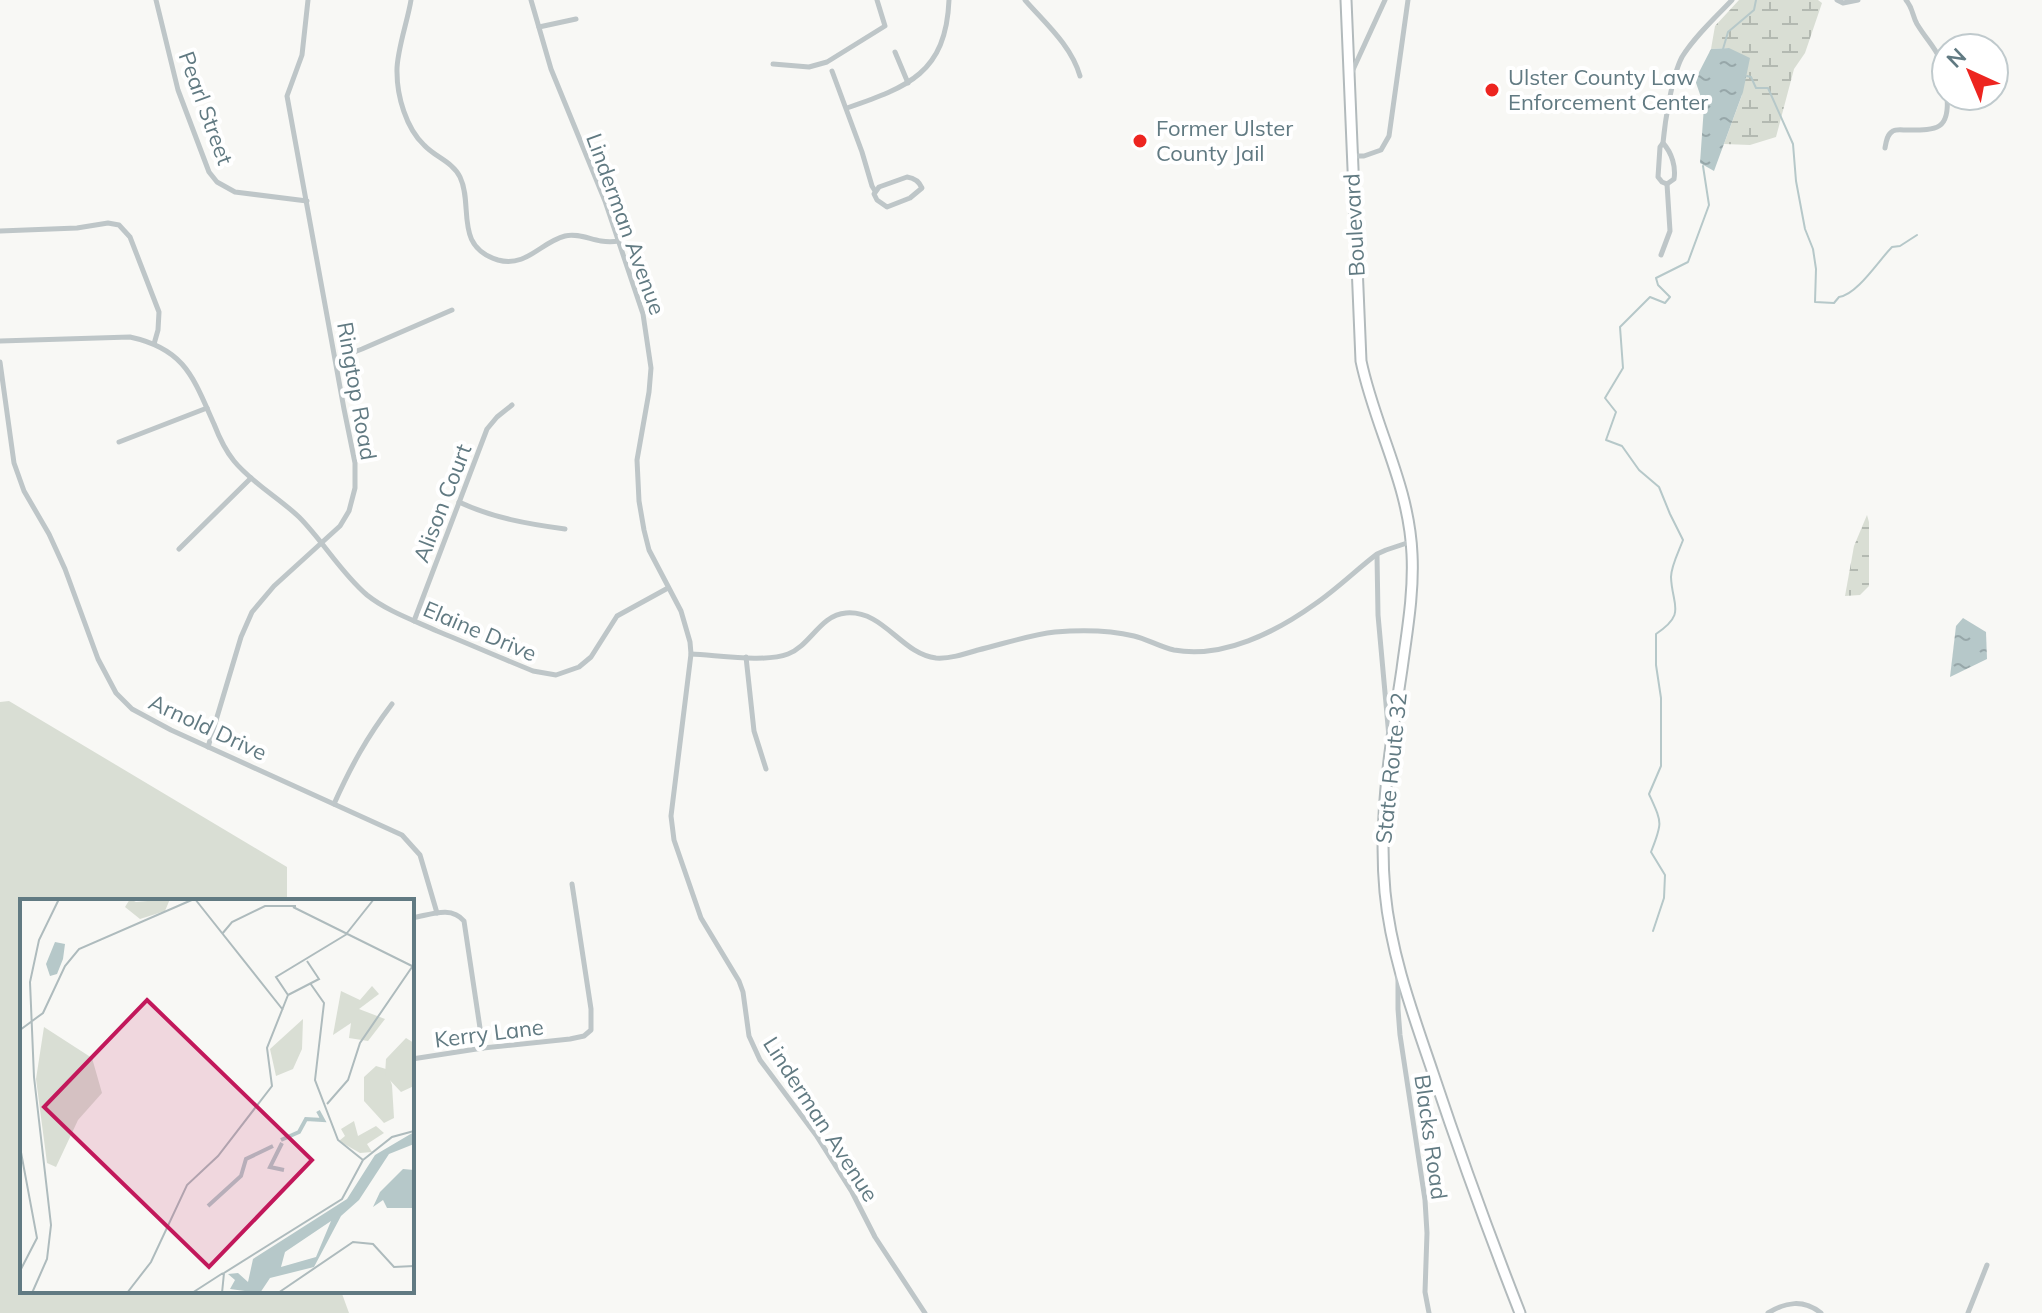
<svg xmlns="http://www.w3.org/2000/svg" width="2042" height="1313" viewBox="0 0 2042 1313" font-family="Mulish,sans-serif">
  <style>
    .green { fill: #d9ded4 }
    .wetland { fill: url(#wetland-marsh) }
    .water { fill: url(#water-ripples) }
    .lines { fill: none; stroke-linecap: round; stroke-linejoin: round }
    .stream { stroke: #b6c8c9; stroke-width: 2 }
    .primary-casing { stroke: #b2babc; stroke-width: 13 }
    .minor { stroke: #bec6c8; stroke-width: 5 }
    .primary { stroke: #fff; stroke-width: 9 }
    .poi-dot { fill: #ed2520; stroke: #fff; stroke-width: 3 }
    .labels { text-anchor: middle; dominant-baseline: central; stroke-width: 8; stroke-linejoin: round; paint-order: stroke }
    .poi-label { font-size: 22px; fill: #617a82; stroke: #fff; text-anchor: start }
    .street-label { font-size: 22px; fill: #617a82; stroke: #fff }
    .inset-river { fill: none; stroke: #b6c8c9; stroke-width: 4 }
    .inset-road { fill: none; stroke: #aebbbd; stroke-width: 2 }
    .view { fill: #c2185b; fill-opacity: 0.15; stroke: #c2185b; stroke-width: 4 }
    .inset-edge { fill: none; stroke: #617a82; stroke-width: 4 }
  </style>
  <defs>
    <pattern id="wetland-marsh" width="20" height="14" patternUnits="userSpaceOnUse" patternTransform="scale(2)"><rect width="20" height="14" fill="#d9ded4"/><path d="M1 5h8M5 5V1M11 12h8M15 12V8" fill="none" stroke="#b3b9b1"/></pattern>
    <pattern id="water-ripples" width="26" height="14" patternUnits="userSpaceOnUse" patternTransform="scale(2)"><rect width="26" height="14" fill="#b6c8c9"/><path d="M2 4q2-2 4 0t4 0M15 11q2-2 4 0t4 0" fill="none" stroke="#97a7a9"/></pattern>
  </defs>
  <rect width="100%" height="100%" fill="#f8f8f5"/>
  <path class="green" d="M9,701l278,166v34h-265v390h319l8,22h-349v-611z"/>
  <g class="wetland">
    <path d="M1739,0h79l4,3 -17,50 -11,16 -18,68 -26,8 -26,-1 18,-49 -13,-47 -18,1 4,-23z"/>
    <path d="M1867,515l2,7v64l-9,9 -15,1 9,-50z"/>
  </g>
  <g class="water">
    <path d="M1729,48l21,10 -7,34 -29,79 -14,-8 4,-57 -9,-26 16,-31z"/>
    <path d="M1963,618l23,14 1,27 -37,18 6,-51z"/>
  </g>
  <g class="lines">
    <g class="stream">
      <path d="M1723,49l5,-17 26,-22 2,-10"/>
      <path d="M1747,76l4,1 5,11h12l25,56 3,37 9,48 8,20 3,20 -1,33 19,1 5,-6c18,-2 40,-37 53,-50l8,-1 17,-11"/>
      <path d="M1653,931l11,-33 1,-23 -14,-23c12,-30 11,-29 -2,-58l12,-28v-68l-5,-33v-31c31,-21 16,-28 15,-57 0,-11 8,-26 12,-37l-13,-26 -11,-27 -20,-17 -17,-24 -16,-6 10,-28 -11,-14 18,-30 -3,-41 30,-30 15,6 5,-6 -12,-12 -2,-7 32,-16 21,-57 -6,-39"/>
    </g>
    <defs>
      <path id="primary" d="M1346,0l15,361c14,67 48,123 51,193 2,39 -5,77 -10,115 -11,74 -24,148 -17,223 6,63 28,122 48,181 27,81 56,161 87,240"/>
    </defs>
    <use href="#primary" class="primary-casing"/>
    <g class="minor">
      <path d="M156,0l22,90 31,82 8,10 18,10 72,9"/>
      <path d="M411,0c-3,20 -15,53 -14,72 0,24 9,56 27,73 11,12 29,17 36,32 14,29 -7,69 38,83 28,8 43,-18 67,-24 12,-3 24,3 36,5 6,1 12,1 18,0"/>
      <path d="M531,0l20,69 54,132 38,113 8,54 -2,24 -12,68 2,41 5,29 5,20 32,61 9,31 1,12 -20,162 3,24 27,78 38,63 4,11 6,44 11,24 56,75 36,57 23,45 50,76"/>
      <path d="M1025,0c20,23 46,45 55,76"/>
      <path d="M1837,0l6,3 15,-3"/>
      <path d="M1906,0c7,8 6,15 11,24 14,23 26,29 29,60"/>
      <path d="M539,27l37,-8"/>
      <path d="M895,52l13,31"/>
      <path d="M773,64l36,3 18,-5 58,-36 -8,-26"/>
      <path d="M832,71l30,81 10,34 3,5"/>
      <path d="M1351,74l34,-74"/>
      <path d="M847,108c61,-21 99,-35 102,-108"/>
      <path d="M1663,143l-3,4 -2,30 4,5 5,2"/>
      <path d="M1885,148c1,-6 2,-14 8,-17 3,-2 10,-1 13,-1 30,0 44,1 41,-34"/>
      <path d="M1353,156h11l17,-6 8,-14 19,-136"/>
      <path d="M907,177c7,1 12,4 15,11l-12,10 -23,9 -10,-7 -3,-6 5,-7z"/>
      <path d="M1667,184l7,-5c2,-12 -2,-26 -11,-36 2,-22 9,-67 19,-86 13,-21 33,-39 50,-57"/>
      <path d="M0,231l77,-3 31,-5 11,2 11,12 29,75 -1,18 -4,14"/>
      <path d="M1661,255l9,-24 -3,-47"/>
      <path d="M0,341l130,-4c55,12 63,40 84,87 5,13 11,26 20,37 18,22 44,36 65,56 24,24 42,56 68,78 20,16 46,25 70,36 32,13 64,27 96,40l23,4 23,-8 12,-10 26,-41 51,-28"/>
      <path d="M336,359l26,-10 90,-39"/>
      <path d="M0,362l14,101 10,28 25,43 16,35 33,90 18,34 16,16 39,21 231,105 18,20 17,58"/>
      <path d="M119,442l88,-34"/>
      <path d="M459,502c34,16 69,22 106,27"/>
      <path d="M179,549l72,-71"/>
      <path d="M1377,555l1,60 11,122"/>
      <path d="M414,621l73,-192 10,-12 15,-12"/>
      <path d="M691,654c26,1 74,9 97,0 23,-9 32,-39 58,-41 38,-3 55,41 90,45 14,1 29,-4 42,-8 25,-6 51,-15 77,-18 25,-2 54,-2 79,4 13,3 26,11 40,14 49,9 102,-18 141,-46 22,-15 41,-34 62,-50l9,-4 24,-8"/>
      <path d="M746,657l8,74 12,38"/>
      <path d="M208,747l33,-110 11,-25 22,-26 66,-60 9,-15 6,-23v-25l-11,-54 -57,-313 15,-41 6,-55"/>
      <path d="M334,804c17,-38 33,-67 58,-100"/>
      <path d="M412,918c18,-3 39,-13 52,3l19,127"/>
      <path d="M1398,976v33l2,26 25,165 2,33 -2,59 4,21"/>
      <path d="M412,1059l71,-11 87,-9 14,-3 7,-6v-21l-19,-125"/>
      <path d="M1768,1313c18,-11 35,-14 53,0"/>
      <path d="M1968,1313l19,-48"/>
    </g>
    <use href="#primary" class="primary"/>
  </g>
  <g class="poi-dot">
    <circle cx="1492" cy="90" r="8"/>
    <circle cx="1140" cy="141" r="8"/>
  </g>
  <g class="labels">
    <g class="poi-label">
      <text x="1508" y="77">Ulster County Law<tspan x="1508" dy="25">Enforcement Center</tspan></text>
      <text x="1156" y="128">Former Ulster<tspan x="1156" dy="25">County Jail</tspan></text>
    </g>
    <g class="street-label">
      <text transform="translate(206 108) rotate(70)">Pearl Street</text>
      <text transform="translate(626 224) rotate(70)">Linderman Avenue</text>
      <text transform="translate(1354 225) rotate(-93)">Boulevard</text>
      <text transform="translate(357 391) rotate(80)">Ringtop Road</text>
      <text transform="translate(442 503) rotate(-69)">Alison Court</text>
      <text transform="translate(480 631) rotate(23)">Elaine Drive</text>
      <text transform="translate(208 727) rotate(25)">Arnold Drive</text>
      <text transform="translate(1391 768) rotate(-84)">State Route 32</text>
      <text transform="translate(489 1033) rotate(-7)">Kerry Lane</text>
      <text transform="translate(821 1119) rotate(57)">Linderman Avenue</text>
      <text transform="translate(1431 1137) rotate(82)">Blacks Road</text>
    </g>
  </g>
  <g transform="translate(20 899)">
    <rect width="394" height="394" fill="#f8f8f5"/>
    <path d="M24,128l48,31 10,35 -24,27 -22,47 -9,-4 -11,-84zM356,167l10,3 6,16 2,33 -10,5 -20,-22v-24z" fill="#d9ded4"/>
    <path d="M352,87l7,8 -20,15 26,10 -17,22 -19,-3 2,-15 -18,12 8,-44 19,9zM386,139l8,5v43l-13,6 -16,-17 1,-16z" fill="#d9ded4"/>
    <path d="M110,0l6,3 34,-3 -5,12 -25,8 -15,-12zM283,120l-1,30 -9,20 -17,7 -6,-27zM334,222l4,15 18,-10 8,7 -17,11 5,8 -12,1 -21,-12 6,-5 -4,-7z" fill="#d9ded4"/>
    <path d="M35,43l10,2 -2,15 -6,15 -7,2 -4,-12zM394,233v12l-25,10 -30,46 -18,16 -27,51 -44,11 -10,15 -30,-4 5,-9 -7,-6 10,-1 10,9 5,-23 94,-60 28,-44zM311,322l-15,36 -35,10 4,-15zM383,270l11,1v38h-27l-4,-8 -10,7 7,-15z" fill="#b6c8c9" fill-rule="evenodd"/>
    <path class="inset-river" d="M261,241l18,-8 7,-13 17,1 -5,-9M262,244l-12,24 14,3M188,307l33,-30 5,-17 27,-13"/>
    <path class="inset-road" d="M175,0l88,111M273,8l121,60M327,34l27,-34M202,35l10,-12 33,-16h31M268,96l-12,-18 71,-43M268,96l31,-16 -12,-18M0,131l23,-17 22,-47 14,-17 115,-50M307,205l21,-24 12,-37 52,-76M0,248l17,91 -17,33M343,261l29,-23 22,-6M12,394l15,-34 4,-34 -17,-148 -4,-95 9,-42 20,-41M107,394l24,-31 36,-77 31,-29 54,-70 -5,-38 21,-53M172,394l31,-20M202,394l2,-20 118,-74 21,-39 -25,-20 -23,-60 9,-77 -14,-20M258,394l75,-51 20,2 21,23 20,-1"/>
    <path class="view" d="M127,101l165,160 -103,107 -165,-160z"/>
    <rect width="394" height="394" class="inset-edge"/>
  </g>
  <g transform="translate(1970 72) rotate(316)"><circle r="38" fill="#ffffff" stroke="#c0cacd" stroke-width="2"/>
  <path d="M0-6L14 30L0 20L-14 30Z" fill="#ed2520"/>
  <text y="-12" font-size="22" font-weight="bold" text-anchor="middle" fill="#617a82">N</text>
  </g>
</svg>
